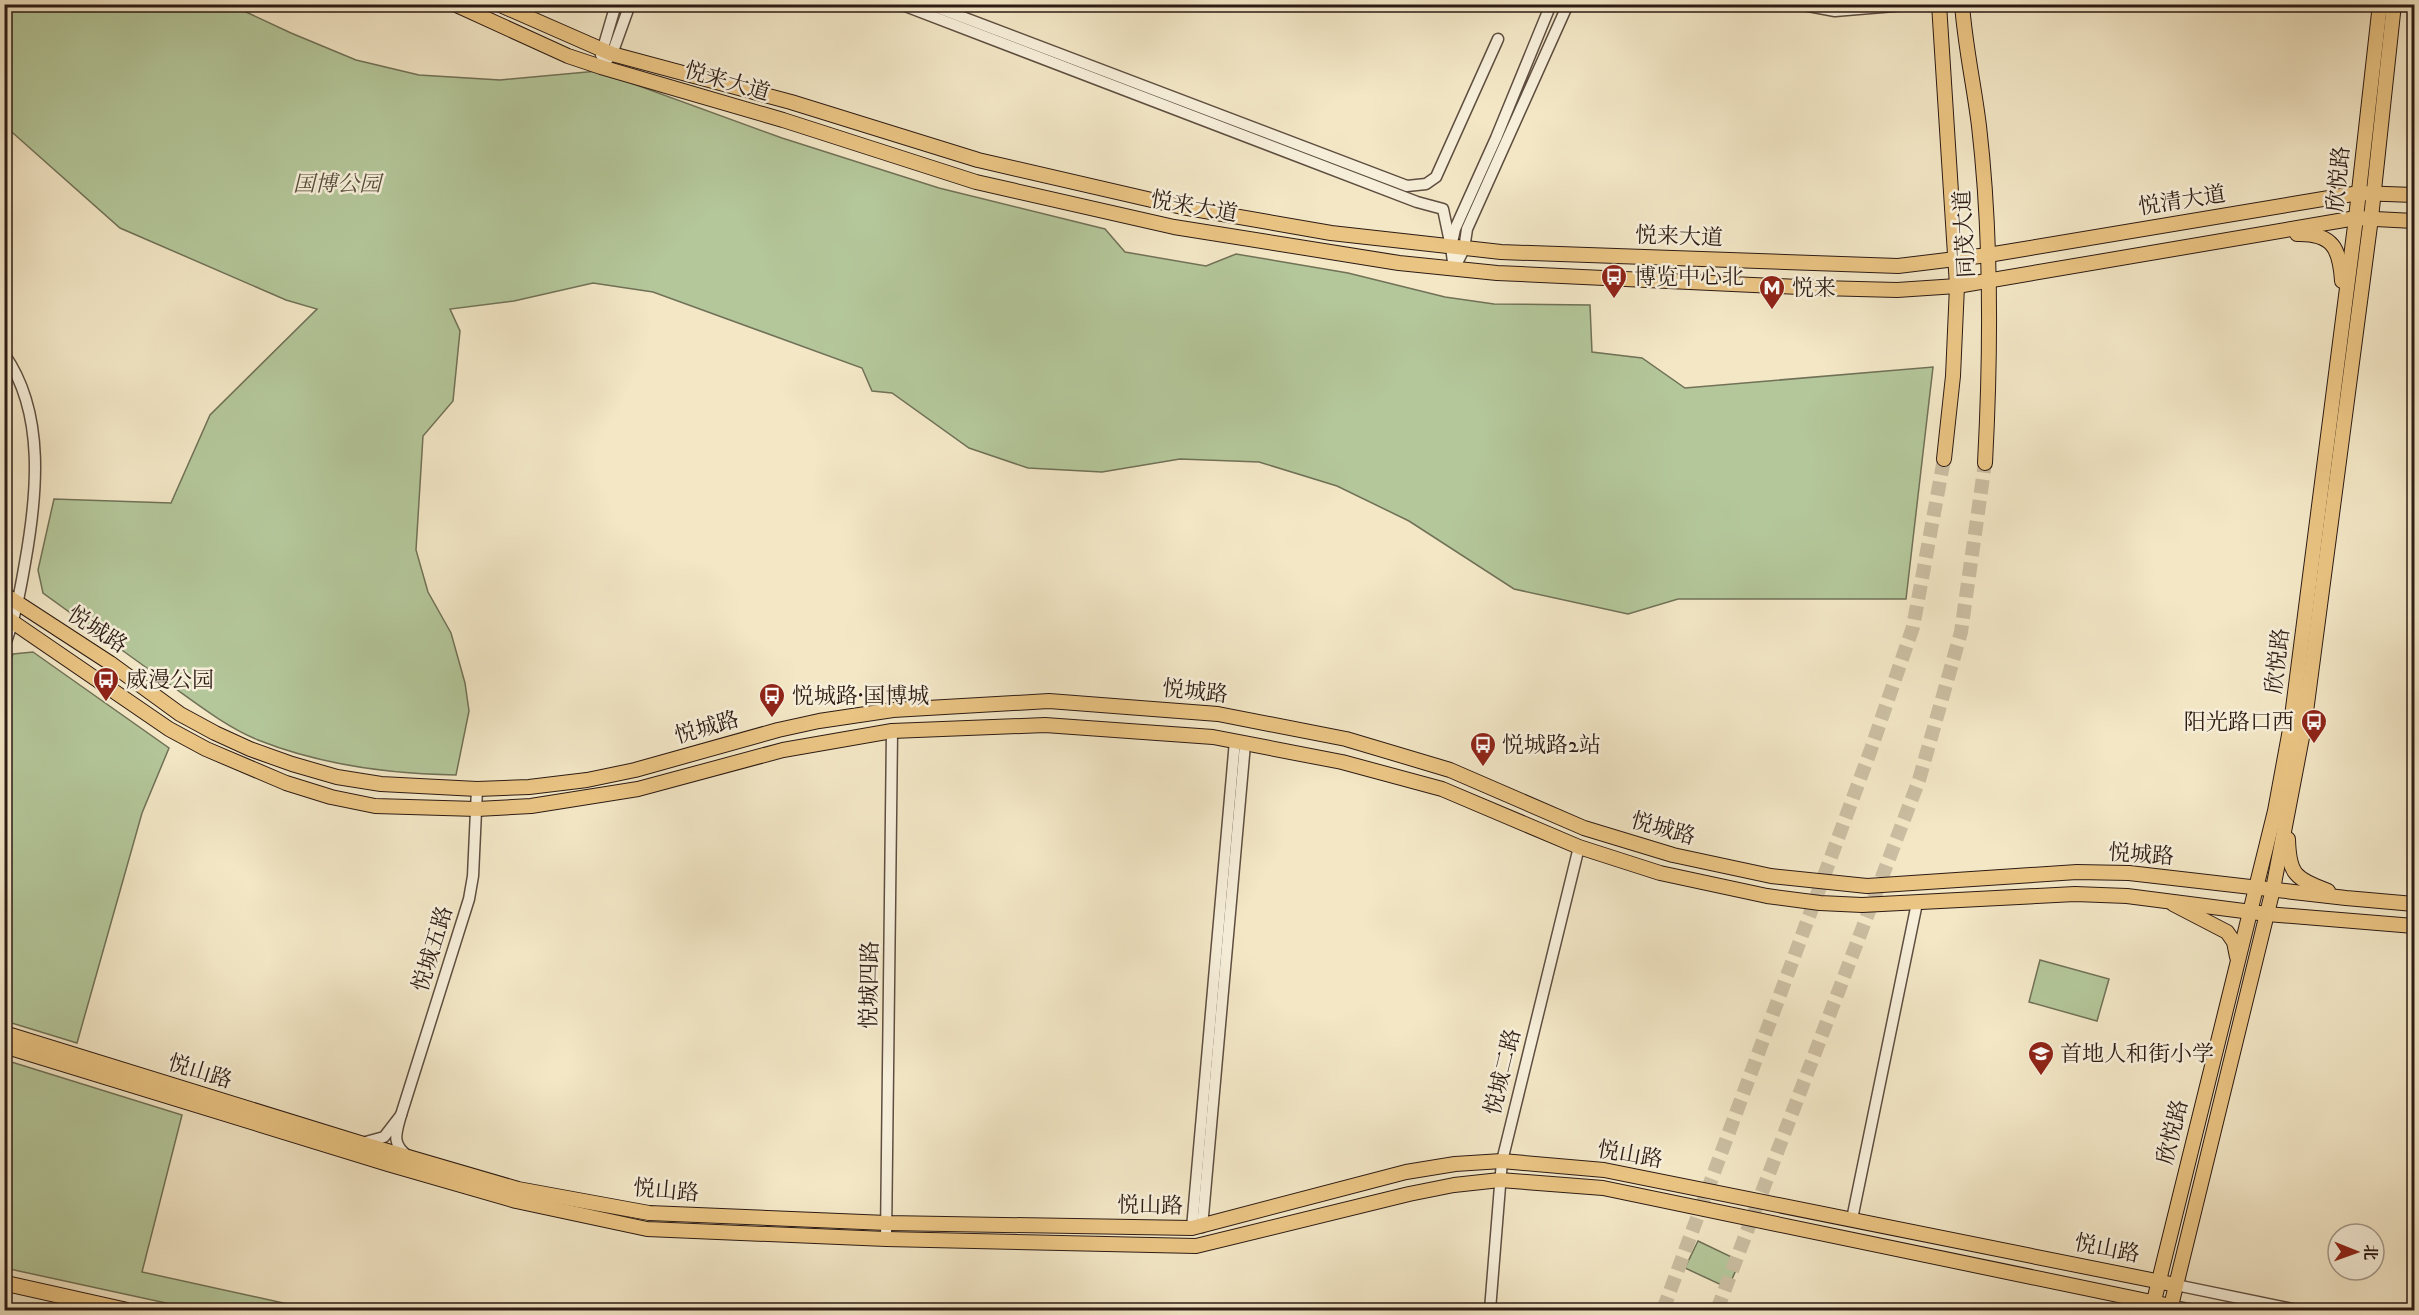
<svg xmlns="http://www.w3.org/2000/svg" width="2419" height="1315" viewBox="0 0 2419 1315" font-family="'IM FELL DW Pica','Noto Serif SC',serif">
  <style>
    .green { fill: #b4c79a; stroke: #707157; stroke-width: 1.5 }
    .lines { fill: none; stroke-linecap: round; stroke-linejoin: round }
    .major-tunnel { stroke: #cbbea2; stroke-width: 14; stroke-dasharray: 14 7; stroke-linecap: butt }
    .minor-casing { stroke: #5e4e40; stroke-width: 13 }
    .major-casing { stroke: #2c1b14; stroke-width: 16 }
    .highway-casing { stroke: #2c1b14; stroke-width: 17 }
    .minor { stroke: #f7efda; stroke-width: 10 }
    .major { stroke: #eac483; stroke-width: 14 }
    .highway { stroke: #eac483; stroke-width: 15 }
    .labels { text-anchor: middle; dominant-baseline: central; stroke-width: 5; stroke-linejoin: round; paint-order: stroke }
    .street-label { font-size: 22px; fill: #2c1b14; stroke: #f7efda }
    .park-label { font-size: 22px; font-style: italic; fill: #554f3c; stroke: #f7efda }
    .poi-label { font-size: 22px; fill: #2c1b14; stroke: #f7efda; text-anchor: start }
  </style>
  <rect width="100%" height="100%" fill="#f3e7c6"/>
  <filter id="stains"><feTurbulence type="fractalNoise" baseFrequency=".00333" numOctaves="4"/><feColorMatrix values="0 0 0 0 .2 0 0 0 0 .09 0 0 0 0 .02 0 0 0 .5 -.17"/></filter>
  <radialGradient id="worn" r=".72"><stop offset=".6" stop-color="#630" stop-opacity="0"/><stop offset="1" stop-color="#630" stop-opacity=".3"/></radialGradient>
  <g class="green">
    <path d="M5,5h226l60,28 65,27 63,15 81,5 98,-9 184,67 157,50 166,41 20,23 81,14 30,-12 112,19 97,24 49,7 96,1 2,47 50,6 43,30 248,-21 -27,232h-228l-50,15 -114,-25 -105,-68 -72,-35 -78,-24 -79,-3 -78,13 -74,-4 -59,-20 -77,-55 -20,-2 -10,-23 -209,-76 -60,-9 -79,18 -64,8 10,22 -7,70 -30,35 -7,114 12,42 23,41 14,50 4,28 -13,64c-67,-1 -135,-10 -198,-35 -34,-14 -66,-40 -96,-61 -40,-29 -80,-58 -119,-86l-5,-23 16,-71 117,4 39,-88 107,-106 -31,-9 -166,-72 -115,-102z"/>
    <path d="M33,652l136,96 -27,65 -65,230 -72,-22v-343l8,-24z"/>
    <path d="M2040,960l69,19 -12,42 -68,-19z"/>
    <path d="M5,1060l177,55 -40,157 173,38h-117l-193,-42z"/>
    <path d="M1698,1241l42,20 -12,27 -43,-20z"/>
  </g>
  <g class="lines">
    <g class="major-tunnel">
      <path d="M1663,1310l207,-558 43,-125 31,-168"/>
      <path d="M1717,1310l202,-530 42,-148 24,-169"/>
    </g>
    <defs>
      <g id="minor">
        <path d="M900,4l517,198 26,7 8,38"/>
        <path d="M928,4l479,182 19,-2 10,-7 62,-138"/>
        <path d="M1551,4l-55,134 -41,91 -4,18 3,22 10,-20 3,-20 101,-225"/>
        <path d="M1798,4l37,7 83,-7"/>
        <path d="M601,55l15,-51"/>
        <path d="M601,67l11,-13 18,-50"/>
        <path d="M4,354c42,59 33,142 21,209 -5,29 -10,56 -21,84"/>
        <path d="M401,1115l68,-216 4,-23 4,-87"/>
        <path d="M362,1143l22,-6 17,-22c-5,18 -10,29 7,41"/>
        <path d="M1852,1219l65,-316"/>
        <path d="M1202,1227l43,-483"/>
        <path d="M1192,1228l43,-487"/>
        <path d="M886,1239l6,-508"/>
        <path d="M2176,1285l121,25"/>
        <path d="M2171,1306l23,4"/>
        <path d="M1490,1310l12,-149 77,-314"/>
      </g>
      <g id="major">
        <path d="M454,4l114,52 33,11 182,53 193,62 198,45 225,36 98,10 323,15 77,2 60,-4 399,-68 58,3"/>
        <path d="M498,4l114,50 179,48 187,58 204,47 149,26 170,19 397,14 90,-11 371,-62 55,2"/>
        <path d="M1939,4l18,282 -4,90 -9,83"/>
        <path d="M1962,4c3,42 12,81 17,122 13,112 12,225 6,337"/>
        <path d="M2297,234c36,-1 43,15 45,47"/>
        <path d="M4,594l106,69 70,51 35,19 35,16 42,15 45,13 44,7 96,5 52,-2 58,-7 48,-10 143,-40 41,-9 74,-11 156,-9 169,13 128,25 104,31 134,58 89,27 98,21 96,10 210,-14 52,1 217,25 68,6"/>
        <path d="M4,616l165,113 37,20 80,34 45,14 44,9 102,3 54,-3 107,-17 145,-39 109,-19 153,-6 168,12 129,25 100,27 137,58 81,26 107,23 53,7 42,2 213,-11 52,2 140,18 147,12"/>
        <path d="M2288,839c1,36 7,39 40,52"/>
        <path d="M2173,904l54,28 7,10 3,15"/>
        <path d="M4,1033l356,110 158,46 131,24 238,10 305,5 214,-56 49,-8 47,-3 102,9 572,115"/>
        <path d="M4,1046l384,118 128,37 131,28 239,10 310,7 213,-52 45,-9 46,-5 103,8 568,118"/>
        <path d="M2152,1309l123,-498 16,-87 65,-506 24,-214"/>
        <path d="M2170,1310l103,-421 31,-162 67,-509 23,-214"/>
      </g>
      <path id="highway" d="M4,1283l121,27"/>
    </defs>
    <use href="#minor" class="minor-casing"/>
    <use href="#major" class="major-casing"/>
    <use href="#highway" class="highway-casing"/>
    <use href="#minor" class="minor"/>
    <use href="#major" class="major"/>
    <use href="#highway" class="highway"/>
  </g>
  <defs>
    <symbol id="bus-pin" viewBox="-11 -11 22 30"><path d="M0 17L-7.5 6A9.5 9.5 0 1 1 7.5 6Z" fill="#8f2418" stroke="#f7efda"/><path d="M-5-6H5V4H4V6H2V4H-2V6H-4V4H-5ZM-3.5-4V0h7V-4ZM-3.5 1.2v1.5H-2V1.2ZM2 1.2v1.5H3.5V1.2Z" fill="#fff"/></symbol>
    <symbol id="metro-pin" viewBox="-11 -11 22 30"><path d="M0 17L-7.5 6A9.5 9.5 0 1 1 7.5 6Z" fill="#8f2418" stroke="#f7efda"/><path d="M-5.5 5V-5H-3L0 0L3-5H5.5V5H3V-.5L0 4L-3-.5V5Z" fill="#fff"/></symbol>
    <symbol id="school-pin" viewBox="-11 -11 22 30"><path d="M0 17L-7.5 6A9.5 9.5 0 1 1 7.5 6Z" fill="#8f2418" stroke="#f7efda"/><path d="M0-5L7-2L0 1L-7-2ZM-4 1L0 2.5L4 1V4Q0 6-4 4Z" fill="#fff"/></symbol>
  </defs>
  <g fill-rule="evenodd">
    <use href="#bus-pin" x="1599" y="262" width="30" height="40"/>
    <use href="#metro-pin" x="1757" y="273" width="30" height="40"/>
    <use href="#bus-pin" x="91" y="665" width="30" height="40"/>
    <use href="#bus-pin" x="757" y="681" width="30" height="40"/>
    <use href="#bus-pin" x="2299" y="707" width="30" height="40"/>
    <use href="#bus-pin" x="1468" y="730" width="30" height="40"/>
    <use href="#school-pin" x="2026" y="1039" width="30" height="40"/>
  </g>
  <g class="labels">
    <g class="street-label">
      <text transform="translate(727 82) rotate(16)">悦来大道</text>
      <text transform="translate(2339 179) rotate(-84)">欣悦路</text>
      <text transform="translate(2182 201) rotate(-9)">悦清大道</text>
      <text transform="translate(1194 207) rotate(10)">悦来大道</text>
      <text transform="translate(1965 234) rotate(-93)">同茂大道</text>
      <text transform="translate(1679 237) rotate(2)">悦来大道</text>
      <text transform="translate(97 630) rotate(33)">悦城路</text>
      <text transform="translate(2278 661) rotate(-83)">欣悦路</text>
      <text transform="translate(1195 692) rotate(6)">悦城路</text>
      <text transform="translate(707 728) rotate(-16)">悦城路</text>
      <text transform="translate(1663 829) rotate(16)">悦城路</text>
      <text transform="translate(2141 855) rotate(4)">悦城路</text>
      <text transform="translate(433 949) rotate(-73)">悦城五路</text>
      <text transform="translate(870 985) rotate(-89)">悦城四路</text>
      <text transform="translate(200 1072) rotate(17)">悦山路</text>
      <text transform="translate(1503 1072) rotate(-76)">悦城二路</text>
      <text transform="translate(2173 1132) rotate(-76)">欣悦路</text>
      <text transform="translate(1630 1155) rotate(10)">悦山路</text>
      <text transform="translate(666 1191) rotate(5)">悦山路</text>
      <text transform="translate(1150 1206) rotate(1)">悦山路</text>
      <text transform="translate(2107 1249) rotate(11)">悦山路</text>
    </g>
    <g class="park-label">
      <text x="337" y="184">国博公园</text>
    </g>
    <g class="poi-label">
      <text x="1634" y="277">博览中心北</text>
      <text x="1792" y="288">悦来</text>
      <text x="126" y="680">威漫公园</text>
      <text x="792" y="696">悦城路·国博城</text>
      <text x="2294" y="722" text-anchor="end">阳光路口西</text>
      <text x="1502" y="745">悦城路2站</text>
      <text x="2060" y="1054">首地人和街小学</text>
    </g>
  </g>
  <rect width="2419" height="1315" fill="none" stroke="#f3e7c6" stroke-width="24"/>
  <rect x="6" y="6" width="2407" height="1303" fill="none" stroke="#2c1b14" stroke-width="3"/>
  <rect x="12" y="12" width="2395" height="1291" fill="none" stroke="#2c1b14" stroke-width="1.5"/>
  <g transform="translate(2356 1252) rotate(91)"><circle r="28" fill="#f7efda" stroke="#a69a8b" stroke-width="1.5"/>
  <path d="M0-4.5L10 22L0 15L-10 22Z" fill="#8f2418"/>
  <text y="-9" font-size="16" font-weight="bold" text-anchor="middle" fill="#2c1b14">北</text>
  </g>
  <rect width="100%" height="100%" filter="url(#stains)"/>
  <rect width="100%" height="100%" fill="url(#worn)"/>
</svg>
